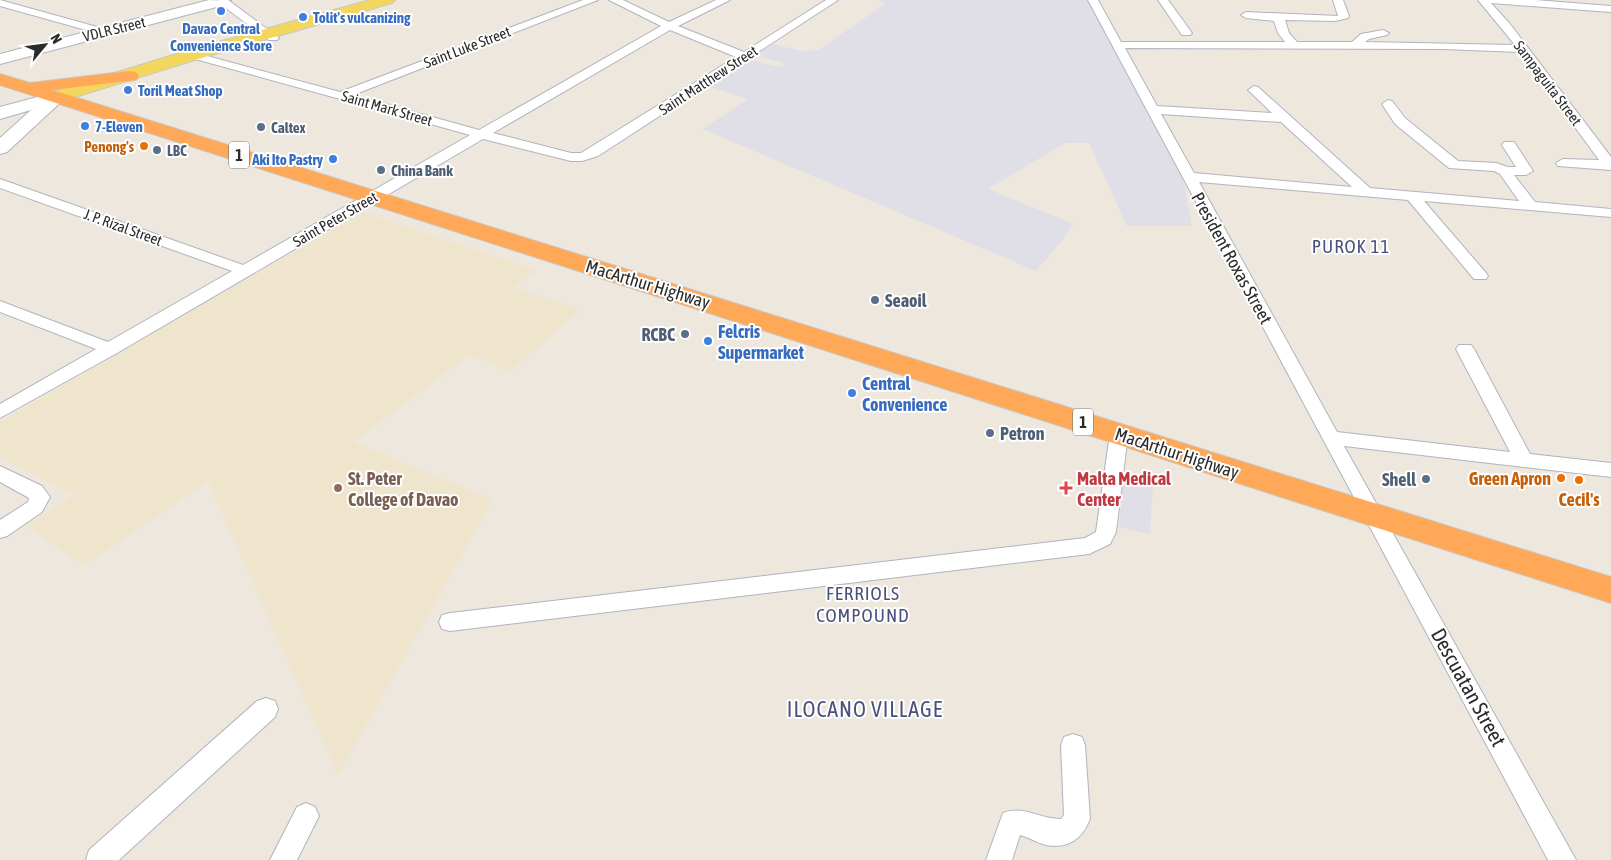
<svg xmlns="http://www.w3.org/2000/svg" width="1611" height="860" viewBox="0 0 1611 860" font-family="'Asap Condensed',sans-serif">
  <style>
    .industrial { fill: #e0dee6 }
    .education { fill: #efe5cd }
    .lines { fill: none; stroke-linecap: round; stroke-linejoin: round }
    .street-casing { stroke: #b1b3bf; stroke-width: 2 }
    .secondary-casing { stroke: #b1b3bf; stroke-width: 2 }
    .primary-casing { stroke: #c8c8c8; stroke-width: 2 }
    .highway-casing { stroke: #c8c8c8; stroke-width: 2 }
    .street { fill: #fff; fill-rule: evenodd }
    .secondary { fill: #fff; fill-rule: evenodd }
    .primary { fill: #f3d75d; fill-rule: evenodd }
    .highway { fill: #ffa857; fill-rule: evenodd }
    .shop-dot { fill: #3f7fe0; stroke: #fff; stroke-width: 2 }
    .service-dot { fill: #5c6f8a; stroke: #fff; stroke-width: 2 }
    .food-dot { fill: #e8710a; stroke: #fff; stroke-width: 2 }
    .education-dot { fill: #8d6e63; stroke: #fff; stroke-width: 2 }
    .health-dot { fill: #e0444e; stroke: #fff; stroke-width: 2 }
    .labels { text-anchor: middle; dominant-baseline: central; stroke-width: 4; stroke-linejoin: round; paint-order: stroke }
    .far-shop-label { font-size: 15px; font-weight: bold; fill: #366cbe; stroke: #fff; text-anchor: start }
    .far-street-label { font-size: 15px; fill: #2b2b2b; stroke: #fff }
    .far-service-label { font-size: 15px; font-weight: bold; fill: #4e5e75; stroke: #fff; text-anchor: start }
    .far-food-label { font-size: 15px; font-weight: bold; fill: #c56008; stroke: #fff; text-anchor: end }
    .shield { fill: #fff; stroke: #6b6b6b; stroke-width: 1 }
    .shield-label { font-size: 16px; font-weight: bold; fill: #2b2b2b }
    .street-label { font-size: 18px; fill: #2b2b2b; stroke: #fff }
    .service-label { font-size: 18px; font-weight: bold; fill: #4e5e75; stroke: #fff; text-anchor: start }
    .shop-label { font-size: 18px; font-weight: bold; fill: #366cbe; stroke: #fff; text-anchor: start }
    .education-label { font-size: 18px; font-weight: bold; fill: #785e54; stroke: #fff; text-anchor: start }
    .health-label { font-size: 18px; font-weight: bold; fill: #be3a42; stroke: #fff; text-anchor: start }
    .food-label { font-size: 18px; font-weight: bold; fill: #c56008; stroke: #fff; text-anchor: end }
    .neighbourhood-label { font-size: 19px; letter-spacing: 1px; fill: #4b517d; stroke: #fff }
    .near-street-label { font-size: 21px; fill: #2b2b2b; stroke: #fff }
    .near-neighbourhood-label { font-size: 22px; letter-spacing: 1px; fill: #4b517d; stroke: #fff }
  </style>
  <rect width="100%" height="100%" fill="#ede7dd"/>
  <g class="industrial">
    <path d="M876,0h212l95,178 9,48h-65l-38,-83h-24l-77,46 85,35 -12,18 -25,29 -333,-142 45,-30 -40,-13 40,-26 32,7 6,-3 -30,-9 17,-11 29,7 17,-1 67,-47z"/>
    <path d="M1123,475l30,6 -3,53 -31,-7z"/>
  </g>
  <path class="education" d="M363,212l173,58 -22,18 66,22 -70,62 -41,-17 -115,87 139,58 -155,275 -130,-294 -124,85 -57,-40 46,-31 -73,-38v-35z"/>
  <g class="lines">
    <defs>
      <g id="street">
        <path d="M0,0l108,30 2,2 -6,3 -104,-29z"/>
        <path d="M218,0h10l51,38 -2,2h-8l-50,-37z"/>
        <path d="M583,0h15l-245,95 126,35 182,-104 -52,-26h14l46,22 47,-22h14l-52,26 66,26 82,-52h12l-240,156 -16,5h-11l-88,-22 -366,214 -117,65v-14l96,-55 -96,-37v-11l108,41 124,-71 -232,-83v-9l243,86 227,-130 -282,-78v-4h8l144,39zM670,30l66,27 -155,96h-10l-78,-20z"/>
        <path d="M1088,0h10l23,42h164l-7,-9 -4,-12 -28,-3 -5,-3 5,-3 92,4 -5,-16h10l6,16 -1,2 -13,3 -50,-1 4,13 8,9h55l9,-8 22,-4 6,3 -2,2 -18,4 -4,3 150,3 -37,-45h57l76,6v6l-120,-9 19,21 101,133v13l-53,-4 -2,-3 7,-4 36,1 -79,-108 -77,-3 -318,-1 32,58 115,7 -24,-23 6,-4 4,1 112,101 149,13 -19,-27 -6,-3 -45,-3 -54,-44 -13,-20 6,-4 4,1 13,17 53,43 38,2 12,4h8l-14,-22 2,-3h10l19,29 -7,4h-12l21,27 76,7v8l-187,-16 62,72 2,3 -2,3h-12l-66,-79 -209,-18 138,250 173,20 -54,-103 3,-4h12l3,4 56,105 81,9v14l-267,-31 232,414h-28zM1161,114l120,8 71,65 -158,-14z"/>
        <path d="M1158,0h10l24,33 -2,2h-8z"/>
        <path d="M1119,427l7,2 2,5 -12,98 -6,12 -21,10 -639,77 -8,-2 -3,-7 3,-7 8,-2 635,-75 11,-6 14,-98 2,-5z"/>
        <path d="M0,466l42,20 8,11 -8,15 -35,24 -7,2v-18l28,-18 1,-4 -29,-16z"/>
        <path d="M266,698l9,3 3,8 -3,8 -156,143h-33l3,-10 168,-149z"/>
        <path d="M1073,734l9,3 3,8 5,74c-8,20 -21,30 -44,26 -9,-2 -17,-8 -26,-10l-8,25h-26l17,-47c20,-8 37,6 58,6l3,-4 -3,-70 3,-8z"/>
        <path d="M306,803l9,4 4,9 -22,44h-27l27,-53z"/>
      </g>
      <g id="secondary">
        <path d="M209,0l22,1 -3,3 -228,60v-10z"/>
        <path d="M56,92l6,1 3,4 -3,4 -55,51 -7,2v-16l31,-28 -31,9v-12z"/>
      </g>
      <path id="primary" d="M370,0h25l-3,3 -194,56 -136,42h-12l-3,-4 3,-4 136,-42z"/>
      <path id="highway" d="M130,71l6,1 3,4 -3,4 -84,10 1559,487v26l-1611,-518v-11l30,9z"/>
    </defs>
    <use href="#street" class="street-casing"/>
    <use href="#secondary" class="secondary-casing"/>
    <use href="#primary" class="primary-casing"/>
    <use href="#highway" class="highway-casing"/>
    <use href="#street" class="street"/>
    <use href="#secondary" class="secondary"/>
    <use href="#primary" class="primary"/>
    <use href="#highway" class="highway"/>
  </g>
  <g class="shop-dot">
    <circle cx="221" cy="11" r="5"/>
    <circle cx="303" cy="17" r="5"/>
    <circle cx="128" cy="90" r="5"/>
    <circle cx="85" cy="126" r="5"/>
    <circle cx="333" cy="159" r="5"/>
    <circle cx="708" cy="341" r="5"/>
    <circle cx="852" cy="393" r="5"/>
  </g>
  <g class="service-dot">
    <circle cx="261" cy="127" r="5"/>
    <circle cx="157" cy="150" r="5"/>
    <circle cx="381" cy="170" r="5"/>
    <circle cx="875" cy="300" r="5"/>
    <circle cx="685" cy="334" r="5"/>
    <circle cx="990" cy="433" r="5"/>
    <circle cx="1426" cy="479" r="5"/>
  </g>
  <g class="food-dot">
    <circle cx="144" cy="146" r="5"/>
    <circle cx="1561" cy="478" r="5"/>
    <circle cx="1579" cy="480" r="5"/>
  </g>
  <circle class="education-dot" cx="338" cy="488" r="5"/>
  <path class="health-dot" d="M1063.5 480.5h5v5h5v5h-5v5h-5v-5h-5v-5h5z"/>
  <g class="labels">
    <g class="far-shop-label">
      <text x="313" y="17">Tolit's vulcanizing</text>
      <text x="221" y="28" text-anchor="middle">Davao Central<tspan x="221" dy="17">Convenience Store</tspan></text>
      <text x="138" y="90">Toril Meat Shop</text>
      <text x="95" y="126">7-Eleven</text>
      <text x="323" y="159" text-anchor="end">Aki Ito Pastry</text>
    </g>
    <g class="far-street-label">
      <text transform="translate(114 29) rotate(-14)">VDLR Street</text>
      <text transform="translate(467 47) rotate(-21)">Saint Luke Street</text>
      <text transform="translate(708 80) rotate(-33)">Saint Matthew Street</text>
      <text transform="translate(1548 83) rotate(53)">Sampaguita Street</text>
      <text transform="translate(387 108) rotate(16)">Saint Mark Street</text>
      <text transform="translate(335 219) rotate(-30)">Saint Peter Street</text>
      <text transform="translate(123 227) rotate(20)">J. P. Rizal Street</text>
    </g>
    <g class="far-service-label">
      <text x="271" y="127">Caltex</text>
      <text x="167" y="150">LBC</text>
      <text x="391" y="170">China Bank</text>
    </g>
    <g class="far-food-label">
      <text x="134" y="146">Penong's</text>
    </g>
    <g class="shield">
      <rect x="229" y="141.5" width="20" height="27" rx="4"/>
      <rect x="1073" y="408.5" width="20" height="27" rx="4"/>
    </g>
    <g class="shield-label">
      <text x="239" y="155">1</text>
      <text x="1083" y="422">1</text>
    </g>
    <g class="street-label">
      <text transform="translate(1232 258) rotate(61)">President Roxas Street</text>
      <text transform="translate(648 284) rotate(17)">MacArthur Highway</text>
      <text transform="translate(1177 453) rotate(18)">MacArthur Highway</text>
    </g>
    <g class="service-label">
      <text x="885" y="300">Seaoil</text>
      <text x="675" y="334" text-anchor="end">RCBC</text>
      <text x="1000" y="433">Petron</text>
      <text x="1416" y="479" text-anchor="end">Shell</text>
    </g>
    <g class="shop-label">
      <text x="718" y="331">Felcris<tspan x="718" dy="21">Supermarket</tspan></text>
      <text x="862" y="383">Central<tspan x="862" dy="21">Convenience</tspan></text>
    </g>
    <g class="education-label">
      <text x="348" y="478">St. Peter<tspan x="348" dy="21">College of Davao</tspan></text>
    </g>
    <g class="health-label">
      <text x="1077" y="478">Malta Medical<tspan x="1077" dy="21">Center</tspan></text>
    </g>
    <g class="food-label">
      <text x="1551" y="478">Green Apron</text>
      <text x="1579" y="499" text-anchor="middle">Cecil's</text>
    </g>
    <g class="neighbourhood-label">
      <text x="1351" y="246">PUROK 11</text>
      <text x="863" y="593">FERRIOLS<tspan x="863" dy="22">COMPOUND</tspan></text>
    </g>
    <g class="near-street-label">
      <text transform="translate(1469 687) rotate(61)">Descuatan Street</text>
    </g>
    <g class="near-neighbourhood-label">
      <text x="865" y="709">ILOCANO VILLAGE</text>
    </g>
  </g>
  <g transform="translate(45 45) rotate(61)" stroke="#ffffff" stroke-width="4" paint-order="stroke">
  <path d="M0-4L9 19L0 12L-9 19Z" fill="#2b2b2b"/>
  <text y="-8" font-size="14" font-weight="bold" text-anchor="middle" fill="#2b2b2b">N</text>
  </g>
</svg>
